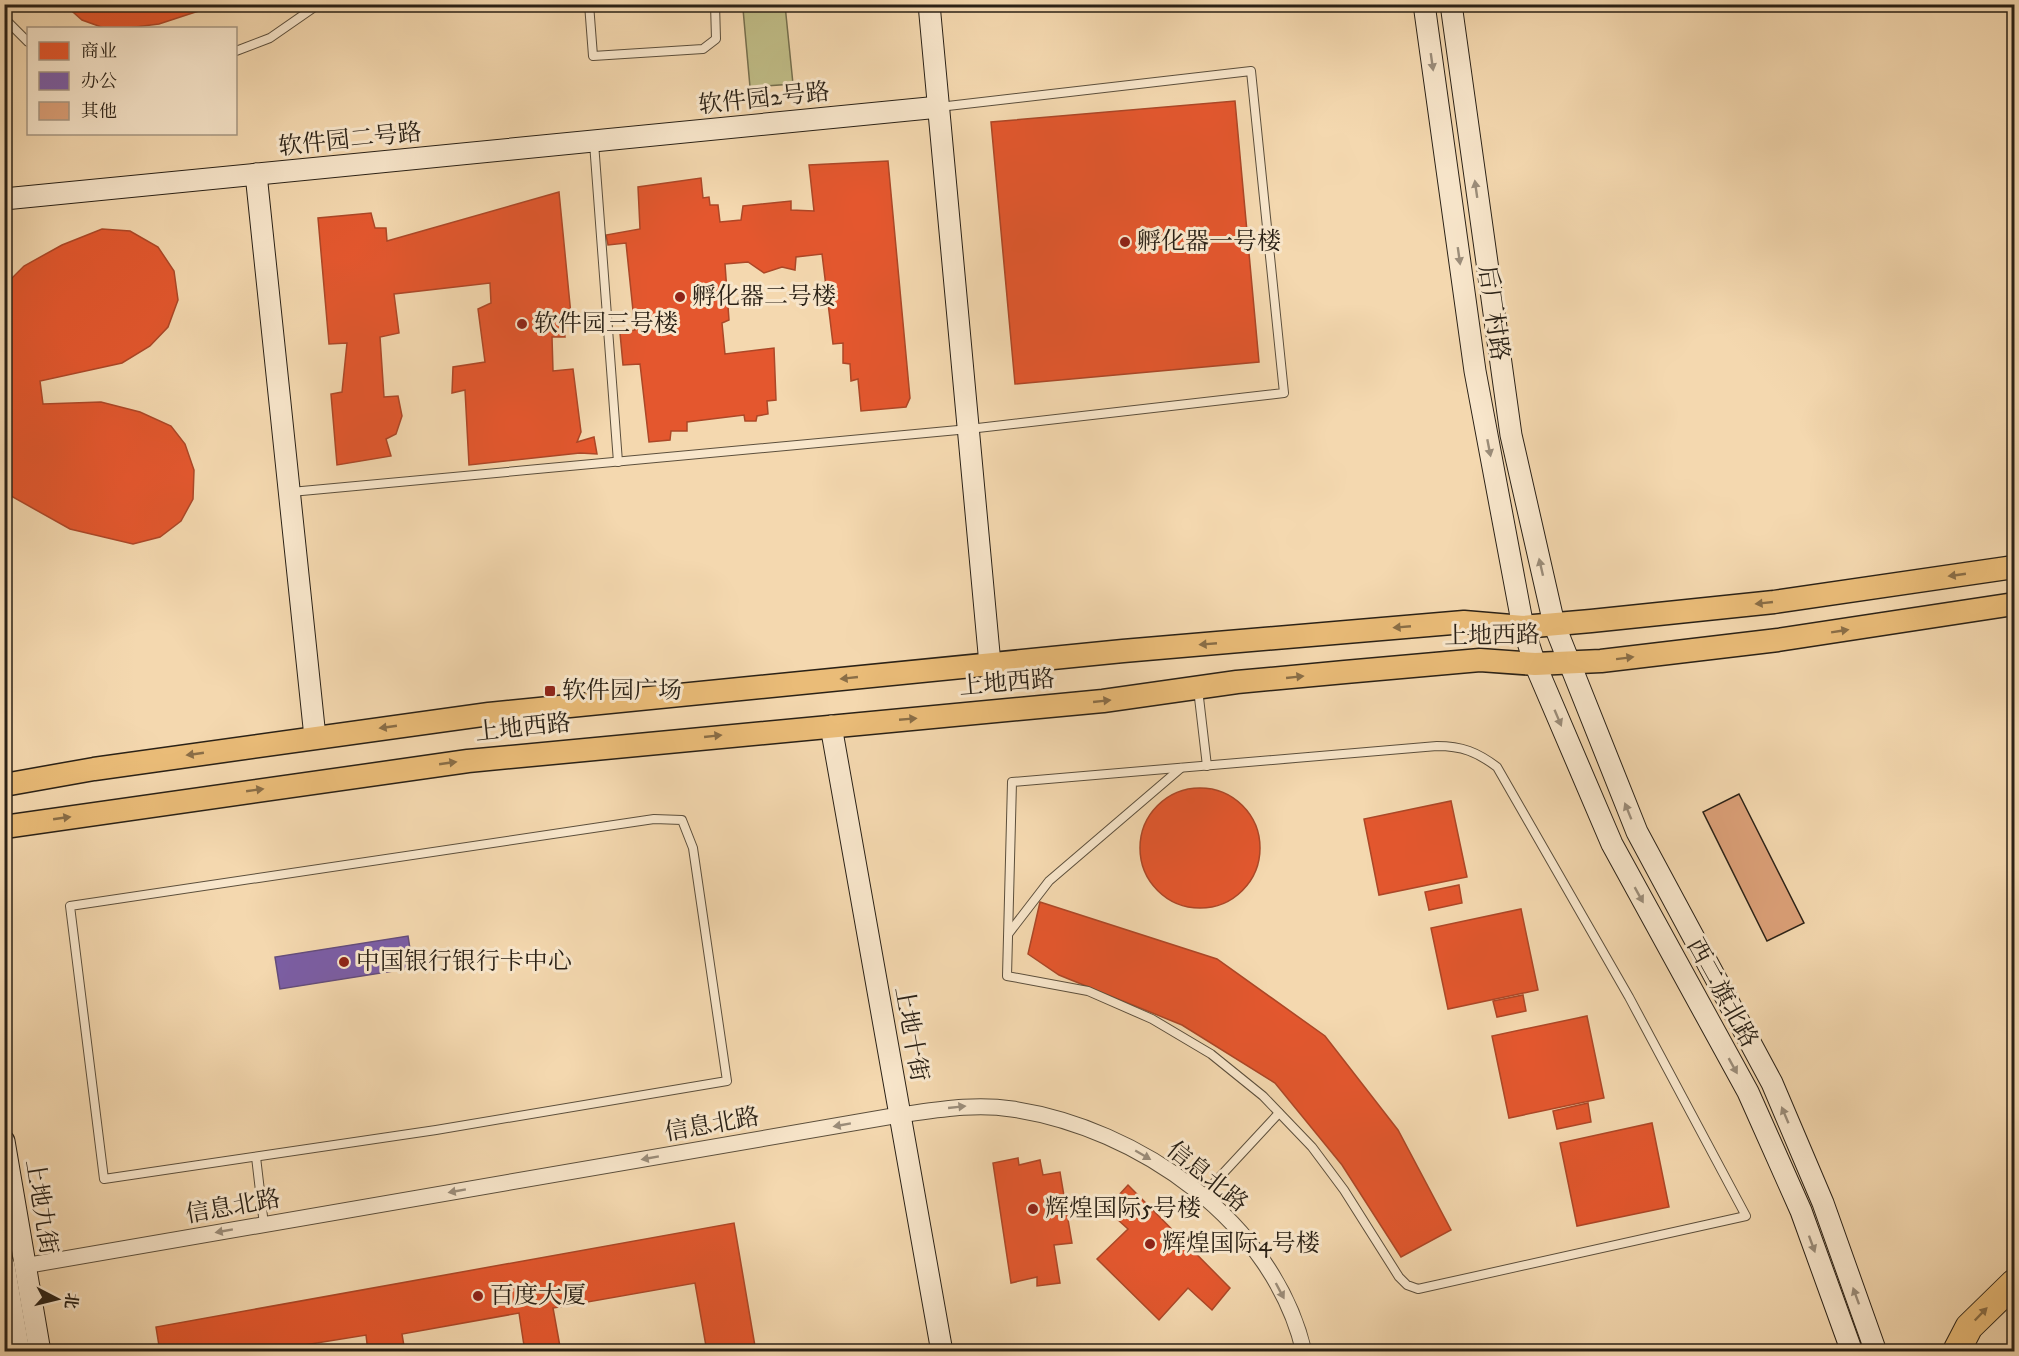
<svg xmlns="http://www.w3.org/2000/svg" width="2019" height="1356" viewBox="0 0 2019 1356" font-family="'IM FELL DW Pica','Noto Serif SC',serif">
  <style>
    .green { fill: #c0bd87; stroke: #756f4e; stroke-width: 1.5 }
    .shops { fill: #e4572e; stroke: #ac4727; stroke-width: 1.5 }
    .offices { fill: #7b5ea7; stroke: #634c7c; stroke-width: 1.5 }
    .building { fill: #dca078; stroke: #2a2116; stroke-width: 1.5 }
    .lines { fill: none; stroke-linecap: round; stroke-linejoin: round }
    .lane-casing { stroke: #5c4f3c; stroke-width: 10 }
    .street-casing { stroke: #5c4f3c; stroke-width: 17 }
    .secondary-casing { stroke: #2a2116; stroke-width: 23 }
    .primary-casing { stroke: #2a2116; stroke-width: 25 }
    .highway-casing { stroke: #2a2116; stroke-width: 29 }
    .lane { stroke: #f8e6cb; stroke-width: 8 }
    .street { stroke: #f8e6cb; stroke-width: 15 }
    .secondary { stroke: #f8e6cb; stroke-width: 21 }
    .primary { stroke: #eabc78; stroke-width: 22 }
    .highway { stroke: #eabc78; stroke-width: 27 }
    .oneway { fill: #9b8d7a }
    .oneway2 { fill: #8a6e47 }
    .poi-dot { fill: #8f2418; stroke: #f8e6cb; stroke-width: 2 }
    .labels { text-anchor: middle; dominant-baseline: central; stroke-width: 6; stroke-linejoin: round; paint-order: stroke }
    .street-label { font-size: 24px; fill: #2a2116; stroke: #f8e6cb }
    .poi-label { font-size: 24px; fill: #2a2116; stroke: #f8e6cb; text-anchor: start }
  </style>
  <rect width="100%" height="100%" fill="#f4d8af"/>
  <filter id="stains"><feTurbulence type="fractalNoise" baseFrequency=".00333" numOctaves="4"/><feColorMatrix values="0 0 0 0 .2 0 0 0 0 .09 0 0 0 0 .02 0 0 0 .5 -.17"/></filter>
  <radialGradient id="worn" r=".72"><stop offset=".6" stop-color="#630" stop-opacity="0"/><stop offset="1" stop-color="#630" stop-opacity=".3"/></radialGradient>
  <path class="green" d="M785,5l8,79 -43,3 -7,-78z"/>
  <g class="shops">
    <path d="M64,4h156l-61,20 -32,4h-23l-22,-8z"/>
    <path d="M1536,4h24l-23,3z"/>
    <path d="M1235,101l24,261 -244,22 -24,-262z"/>
    <path d="M888,161l22,237 -4,9 -45,4 -3,-32 -7,2 -1,-17 -7,-1v-20l-10,1 -11,-90 -26,3 -1,13 -13,-3 -18,6 -16,-11 -23,2 4,56 -7,3 3,31 49,-6 2,52 -9,1 1,13 -11,2 -1,5h-11l-1,-6 -57,7v9h-16l-1,9 -21,2 -9,-78 -17,1 -3,-32 15,-3 -9,-87 -18,2 -2,-10 34,-6 -2,-42 63,-9 2,20 6,-1 1,8h8l2,17 21,-2 2,-14 48,-5v9l23,1 -5,-46z"/>
    <path d="M559,192l12,123h-9l3,22h-13l1,34 20,-2 8,63 -4,10 17,-5 3,17 -17,-1 -111,12 -4,-75 -13,3 1,-26 32,-5 -7,-53 13,-6 -1,-20 -96,11 5,39 -19,4 4,60 14,-1 4,20 -6,18 -10,5 5,17 -54,9 -6,-71 11,-2 5,-49 -18,1 -11,-126 53,-5 4,15h11l1,13z"/>
    <path d="M102,229l28,2 28,16 16,24 4,29 -10,27 -18,19 -28,17 -82,18 3,23 58,-2 39,10 31,14 14,18 9,26 -1,29 -12,22 -21,16 -27,7 -63,-15 -59,-33 -7,-9v-201l20,-20 38,-21z"/>
    <circle cx="1200" cy="848" r="60"/>
    <path d="M1451,801l16,76 -88,18 -15,-76z"/>
    <path d="M1459,885l3,18 -33,7 -4,-18z"/>
    <path d="M1040,902l177,57 108,77 73,94 53,100 -50,27 -59,-92 -67,-82 -93,-58 -123,-50 -31,-21z"/>
    <path d="M1521,909l17,81 -90,19 -17,-81z"/>
    <path d="M1523,995l3,16 -29,6 -4,-16z"/>
    <path d="M1587,1016l17,82 -95,20 -17,-82z"/>
    <path d="M1588,1103l3,19 -34,7 -4,-18z"/>
    <path d="M1652,1123l17,84 -92,19 -17,-83z"/>
    <path d="M1018,1158l1,7 21,-5 3,15 17,-3 12,71 -18,2 6,38 -23,3v-9l-26,6 -18,-120z"/>
    <path d="M1128,1185l102,103 -18,22 -24,-22 -29,32 -62,-61 31,-30 -22,-20z"/>
    <path d="M734,1223l22,129h-49l-12,-69 -142,25 8,44h-36l-6,-39 -117,21 3,18h-37l-2,-17 -105,17h-101l-4,-25z"/>
  </g>
  <path class="offices" d="M408,936l5,32 -133,21 -5,-32z"/>
  <path class="building" d="M1739,794l65,129 -37,18 -64,-129z"/>
  <g class="lines">
    <defs>
      <g id="lane">
        <path d="M589,4l4,52 110,-7 13,-10 -1,-35"/>
        <path d="M4,18l24,24"/>
        <path d="M236,51l34,-13 49,-34"/>
        <path d="M594,143l24,319"/>
        <path d="M291,492l678,-63 315,-36 -33,-322 -312,36"/>
        <path d="M1198,689l9,77"/>
        <path d="M1437,746c25,0 40,6 60,21l132,230 117,219 -328,73 -11,-4 -8,-8 -55,-87 -32,-43 -49,-51 -52,-42 -59,-35 -64,-28 -81,-15 5,-194z"/>
        <path d="M654,819l28,1 11,28 34,233 -291,49 -332,49 -34,-273z"/>
        <path d="M1009,933l40,-52 132,-113"/>
        <path d="M256,1157l8,68"/>
        <path d="M1202,1196l77,-83"/>
      </g>
      <path id="street" d="M24,1266l875,-151c38,-5 75,-12 113,-6 127,19 262,113 292,243"/>
      <g id="secondary">
        <path d="M929,4l61,660"/>
        <path d="M1424,4l51,367 48,256 12,37 77,180 136,248 53,119 51,141"/>
        <path d="M1451,4l60,431 43,189 83,208 135,251 51,120 53,149"/>
        <path d="M256,174l59,563"/>
        <path d="M4,199l935,-92"/>
        <path d="M831,726l111,626"/>
        <path d="M4,1141l36,211"/>
        <path d="M4,1265l15,87"/>
      </g>
      <g id="primary">
        <path d="M4,785l90,-16 395,-55 634,-63 341,-29 59,5 68,-6 183,-19 240,-35"/>
        <path d="M4,827l464,-66 635,-60 134,-19 108,-10 135,-12 55,4 66,-3 177,-21 236,-36"/>
      </g>
      <path id="highway" d="M1956,1352l13,-25 45,-44"/>
    </defs>
    <use href="#lane" class="lane-casing"/>
    <use href="#street" class="street-casing"/>
    <use href="#secondary" class="secondary-casing"/>
    <use href="#primary" class="primary-casing"/>
    <use href="#highway" class="highway-casing"/>
    <use href="#lane" class="lane"/>
    <use href="#street" class="street"/>
    <use href="#secondary" class="secondary"/>
    <use href="#primary" class="primary"/>
    <use href="#highway" class="highway"/>
  </g>
  <defs><path id="oneway-solid" d="M-6-.8H1V-3.2L6.5 0L1 3.2V.8H-6Z" transform="scale(1.5)"/></defs>
  <g class="oneway">
    <use href="#oneway-solid" transform="translate(1432 62) rotate(82)"/>
    <use href="#oneway-solid" transform="translate(1476 189) rotate(-98)"/>
    <use href="#oneway-solid" transform="translate(1459 256) rotate(82)"/>
    <use href="#oneway-solid" transform="translate(1489 448) rotate(79)"/>
    <use href="#oneway-solid" transform="translate(1541 567) rotate(-103)"/>
    <use href="#oneway-solid" transform="translate(1558 718) rotate(67)"/>
    <use href="#oneway-solid" transform="translate(1628 811) rotate(-112)"/>
    <use href="#oneway-solid" transform="translate(1639 895) rotate(61)"/>
    <use href="#oneway-solid" transform="translate(1733 1066) rotate(61)"/>
    <use href="#oneway-solid" transform="translate(957 1107) rotate(-6)"/>
    <use href="#oneway-solid" transform="translate(1785 1115) rotate(-113)"/>
    <use href="#oneway-solid" transform="translate(842 1125) rotate(170)"/>
    <use href="#oneway-solid" transform="translate(1143 1155) rotate(30)"/>
    <use href="#oneway-solid" transform="translate(650 1158) rotate(170)"/>
    <use href="#oneway-solid" transform="translate(457 1191) rotate(170)"/>
    <use href="#oneway-solid" transform="translate(224 1231) rotate(170)"/>
    <use href="#oneway-solid" transform="translate(1812 1244) rotate(70)"/>
    <use href="#oneway-solid" transform="translate(1280 1291) rotate(62)"/>
    <use href="#oneway-solid" transform="translate(1856 1296) rotate(-110)"/>
  </g>
  <g class="oneway2">
    <use href="#oneway-solid" transform="translate(1957 575) rotate(172)"/>
    <use href="#oneway-solid" transform="translate(1764 603) rotate(174)"/>
    <use href="#oneway-solid" transform="translate(1402 627) rotate(175)"/>
    <use href="#oneway-solid" transform="translate(1840 631) rotate(-9)"/>
    <use href="#oneway-solid" transform="translate(1208 644) rotate(175)"/>
    <use href="#oneway-solid" transform="translate(1625 658) rotate(-7)"/>
    <use href="#oneway-solid" transform="translate(1295 677) rotate(-6)"/>
    <use href="#oneway-solid" transform="translate(849 678) rotate(174)"/>
    <use href="#oneway-solid" transform="translate(1102 701) rotate(-6)"/>
    <use href="#oneway-solid" transform="translate(908 719) rotate(-5)"/>
    <use href="#oneway-solid" transform="translate(388 727) rotate(172)"/>
    <use href="#oneway-solid" transform="translate(713 736) rotate(-6)"/>
    <use href="#oneway-solid" transform="translate(195 754) rotate(172)"/>
    <use href="#oneway-solid" transform="translate(448 763) rotate(-8)"/>
    <use href="#oneway-solid" transform="translate(255 790) rotate(-8)"/>
    <use href="#oneway-solid" transform="translate(62 818) rotate(-8)"/>
    <use href="#oneway-solid" transform="translate(1981 1314) rotate(-46)"/>
  </g>
  <g class="poi-dot">
    <circle cx="1125" cy="242" r="6"/>
    <circle cx="680" cy="297" r="6"/>
    <circle cx="522" cy="324" r="6"/>
    <rect x="544" y="685" width="12" height="12" rx="3"/>
    <circle cx="344" cy="962" r="6"/>
    <circle cx="1033" cy="1209" r="6"/>
    <circle cx="1150" cy="1244" r="6"/>
    <circle cx="478" cy="1296" r="6"/>
  </g>
  <g class="labels">
    <g class="street-label">
      <text transform="translate(764 99) rotate(-6)">软件园2号路</text>
      <text transform="translate(350 140) rotate(-6)">软件园二号路</text>
      <text transform="translate(1493 313) rotate(82)">后厂村路</text>
      <text transform="translate(1492 636) rotate(-1)">上地西路</text>
      <text transform="translate(1007 683) rotate(-5)">上地西路</text>
      <text transform="translate(523 728) rotate(-6)">上地西路</text>
      <text transform="translate(1722 993) rotate(61)">西二旗北路</text>
      <text transform="translate(911 1034) rotate(80)">上地十街</text>
      <text transform="translate(712 1125) rotate(-10)">信息北路</text>
      <text transform="translate(1207 1177) rotate(39)">信息北路</text>
      <text transform="translate(41 1207) rotate(81)">上地九街</text>
      <text transform="translate(233 1207) rotate(-10)">信息北路</text>
    </g>
    <g class="poi-label">
      <text x="1137" y="242">孵化器一号楼</text>
      <text x="692" y="297">孵化器二号楼</text>
      <text x="534" y="324">软件园三号楼</text>
      <text x="562" y="691">软件园广场</text>
      <text x="356" y="962">中国银行银行卡中心</text>
      <text x="1045" y="1209">辉煌国际5号楼</text>
      <text x="1162" y="1244">辉煌国际4号楼</text>
      <text x="490" y="1296">百度大厦</text>
    </g>
  </g>
  <rect width="2019" height="1356" fill="none" stroke="#f4d8af" stroke-width="24"/>
  <rect x="6" y="6" width="2007" height="1344" fill="none" stroke="#2a2116" stroke-width="3"/>
  <rect x="12" y="12" width="1995" height="1332" fill="none" stroke="#2a2116" stroke-width="1.5"/>
  <rect x="27" y="27" width="210" height="108" fill="#f8e6cb" stroke="#a69783" stroke-width="1.5"/>
  <rect x="39" y="42" width="30" height="18" fill="#e4572e" stroke="#a69783" stroke-width="1.5"/>
  <text x="81" y="57" font-size="18" fill="#2a2116">商业</text>
  <rect x="39" y="72" width="30" height="18" fill="#7b5ea7" stroke="#a69783" stroke-width="1.5"/>
  <text x="81" y="87" font-size="18" fill="#2a2116">办公</text>
  <rect x="39" y="102" width="30" height="18" fill="#dca078" stroke="#a69783" stroke-width="1.5"/>
  <text x="81" y="117" font-size="18" fill="#2a2116">其他</text>
  <g transform="translate(57 1299) rotate(97)" stroke="#f8e6cb" stroke-width="4.5" paint-order="stroke">
  <path d="M0-4.5L10 22L0 15L-10 22Z" fill="#2a2116"/>
  <text y="-9" font-size="16" font-weight="bold" text-anchor="middle" fill="#2a2116">北</text>
  </g>
  <rect width="100%" height="100%" filter="url(#stains)"/>
  <rect width="100%" height="100%" fill="url(#worn)"/>
</svg>
